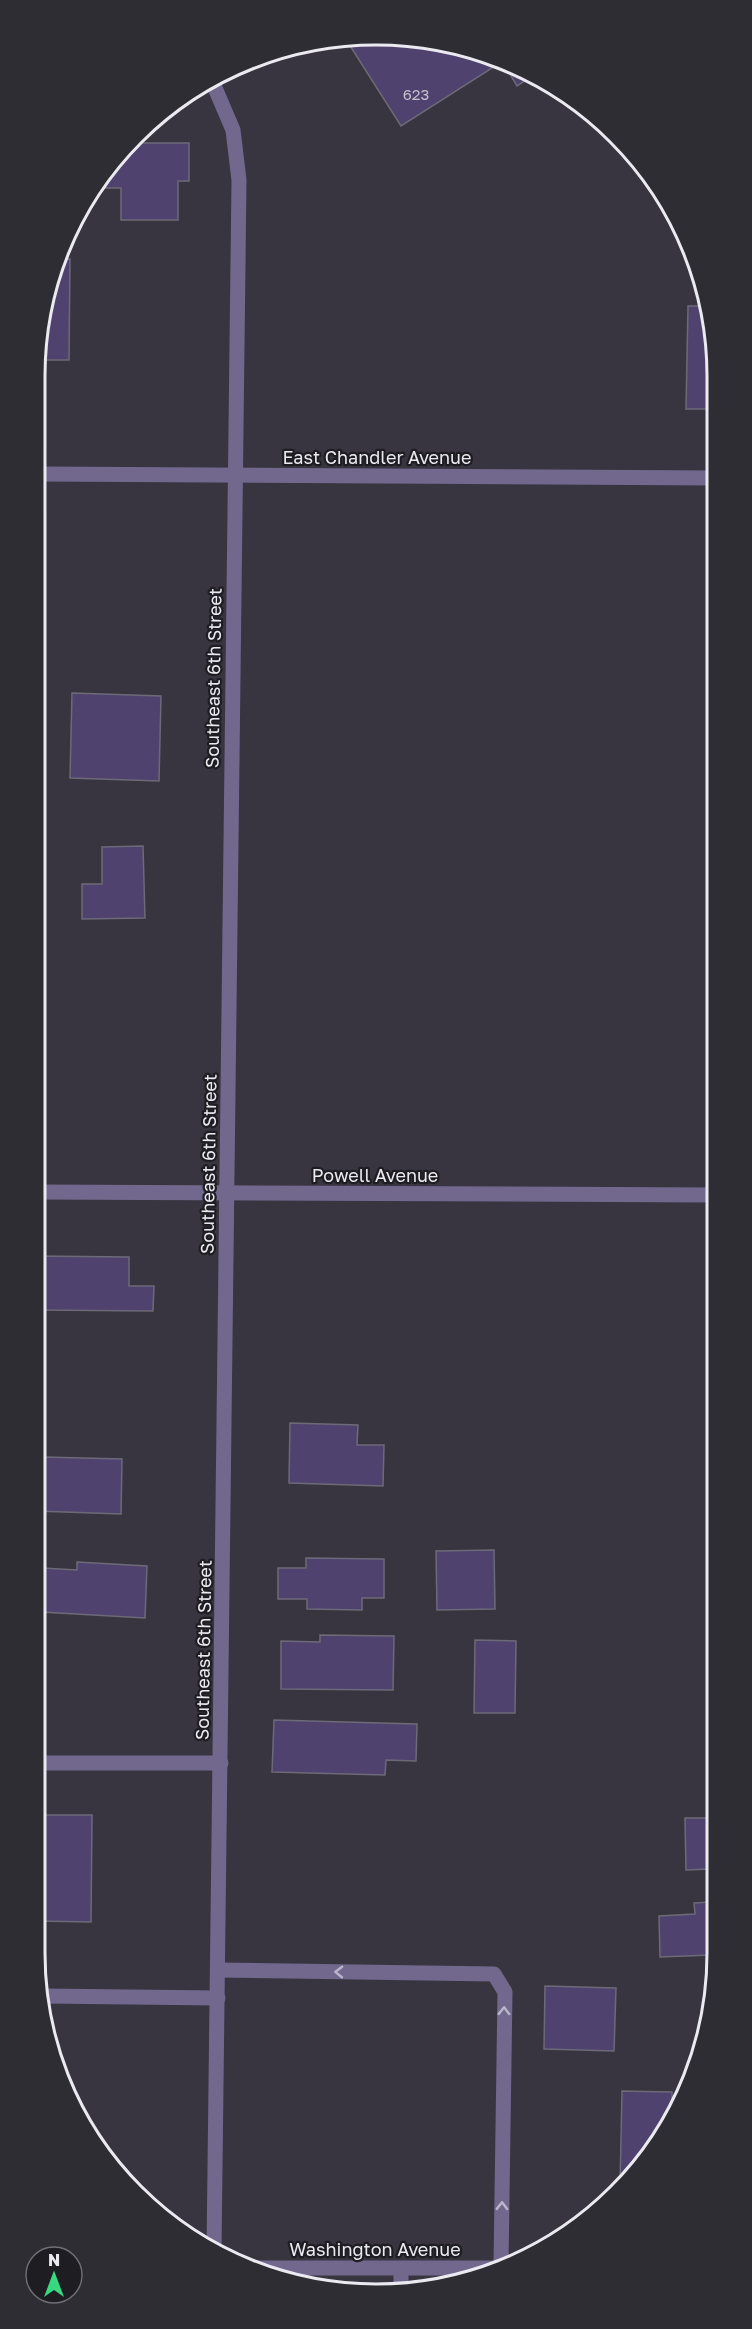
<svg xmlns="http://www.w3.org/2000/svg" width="752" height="2329" viewBox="0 0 752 2329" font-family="'Golos Text',sans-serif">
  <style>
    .building { fill: #50426f; stroke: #6d6a77; stroke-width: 1.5 }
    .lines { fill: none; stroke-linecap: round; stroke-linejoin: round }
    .minor { stroke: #72688e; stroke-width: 15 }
    .oneway { stroke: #bbb6c9 }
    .labels { text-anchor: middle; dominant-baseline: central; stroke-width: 4.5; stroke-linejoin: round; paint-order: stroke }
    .number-label { font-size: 15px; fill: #c4c0d0 }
    .street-label { font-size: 18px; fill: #ebeaf1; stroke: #1e1d22 }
    .rim { fill: none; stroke: #ebeaf1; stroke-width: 3 }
  </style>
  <rect width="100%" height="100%" fill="#383540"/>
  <g class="building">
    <path d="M347,41h96l57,22 -99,63z"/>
    <path d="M504,64l30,11 -17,11z"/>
    <path d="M135,143h54v38h-11v39h-57v-32h-30z"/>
    <path d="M62,259h8l-1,101h-28v-51z"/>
    <path d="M688,306h19l8,25 -1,78h-28z"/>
    <path d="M72,693l89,3 -2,85 -89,-3z"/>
    <path d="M143,846l2,72 -63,1v-35h20v-37z"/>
    <path d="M37,1256l92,1v29h25l-1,25 -116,-1z"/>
    <path d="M290,1423l68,2 -1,20h27l-1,41 -94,-3z"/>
    <path d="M44,1457l78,2 -1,55 -85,-3 1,-19h6z"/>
    <path d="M494,1550l1,59 -58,1 -1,-59z"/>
    <path d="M306,1558l78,1v39h-22v12l-55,-1v-10h-29v-31h28z"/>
    <path d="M77,1562l70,4 -2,52 -104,-6 2,-44 34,2z"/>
    <path d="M320,1635l74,1 -1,54 -112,-1v-48l39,1z"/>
    <path d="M475,1640l41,1 -1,72h-41z"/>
    <path d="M274,1720l143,4 -1,37 -30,-1 -1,15 -113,-3z"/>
    <path d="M37,1815h55l-1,107 -55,-1z"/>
    <path d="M685,1818h26v51l-25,1z"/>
    <path d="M711,1902v53l-51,2 -1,-41 36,-2 -1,-11z"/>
    <path d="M545,1986l71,2 -2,63 -70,-2z"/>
    <path d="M622,2091l50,1v23l-12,27 -40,44z"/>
  </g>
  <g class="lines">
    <g class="minor">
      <path d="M212,81l21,49 6,50 -25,2071"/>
      <path d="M40,474l674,4"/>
      <path d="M38,1192l675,3"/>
      <path d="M35,1763h186"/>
      <path d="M218,1970l276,4 11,18 -4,273"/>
      <path d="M43,1996l175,2"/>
      <path d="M255,2268h240"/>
      <path d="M401,2287v-18"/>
    </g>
  </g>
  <defs><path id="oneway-chevron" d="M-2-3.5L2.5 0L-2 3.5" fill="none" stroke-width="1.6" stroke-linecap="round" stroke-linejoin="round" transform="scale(1.5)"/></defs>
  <g class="oneway">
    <use href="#oneway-chevron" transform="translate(339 1972) rotate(-179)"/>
    <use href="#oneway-chevron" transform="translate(504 2011) rotate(-89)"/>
    <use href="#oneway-chevron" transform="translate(502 2206) rotate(-89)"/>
  </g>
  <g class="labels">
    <g class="number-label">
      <text x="416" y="94">623</text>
    </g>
    <g class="street-label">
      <text x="377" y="457">East Chandler Avenue</text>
      <text transform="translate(213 678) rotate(-89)">Southeast 6th Street</text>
      <text transform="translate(208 1164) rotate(-89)">Southeast 6th Street</text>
      <text x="375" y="1175">Powell Avenue</text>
      <text transform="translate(203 1650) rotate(-89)">Southeast 6th Street</text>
      <text x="375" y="2249">Washington Avenue</text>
    </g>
  </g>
  <path d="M0 0H752V2329H0ZM376 45H376A331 331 0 0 1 707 376V1953A331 331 0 0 1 376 2284H376A331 331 0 0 1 45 1953V376A331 331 0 0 1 376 45Z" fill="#2e2d33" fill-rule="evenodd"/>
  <path class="rim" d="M376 45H376A331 331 0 0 1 707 376V1953A331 331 0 0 1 376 2284H376A331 331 0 0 1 45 1953V376A331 331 0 0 1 376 45Z"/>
  <g transform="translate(54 2275)"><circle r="28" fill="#1e1d22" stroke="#706f75" stroke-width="1.5"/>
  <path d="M0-4.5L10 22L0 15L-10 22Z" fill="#37d880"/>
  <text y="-9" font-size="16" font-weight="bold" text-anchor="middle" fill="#ebeaf1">N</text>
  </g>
</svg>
